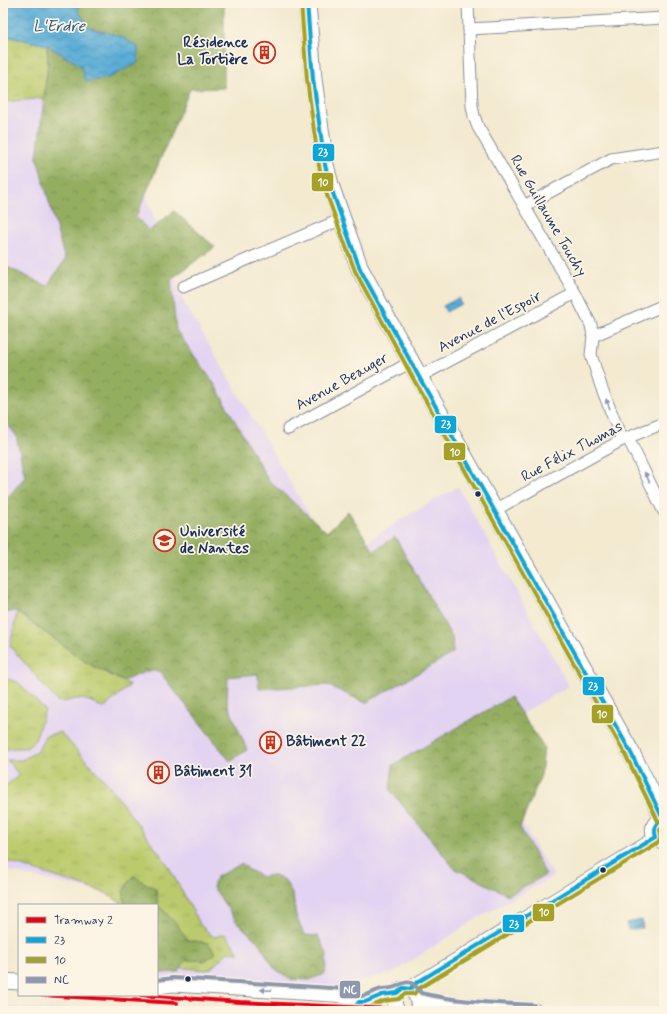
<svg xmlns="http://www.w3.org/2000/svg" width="667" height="1014" viewBox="0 0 667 1014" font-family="Mynerve,sans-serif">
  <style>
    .built { fill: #e3d3f2 }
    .grass { fill: url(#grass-tufts); stroke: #6b7c65 }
    .forest { fill: url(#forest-crowns); stroke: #586e5f }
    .water { fill: url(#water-waves); stroke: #3c6e9a }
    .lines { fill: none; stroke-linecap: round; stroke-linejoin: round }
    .street-casing { stroke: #878c97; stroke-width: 13 }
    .secondary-casing { stroke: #878c97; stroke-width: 17 }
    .primary-casing { stroke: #878c97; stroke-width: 19 }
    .street { stroke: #fff; stroke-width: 11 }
    .secondary { stroke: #fff; stroke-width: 15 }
    .primary { stroke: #fff; stroke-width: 17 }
    .bus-1-casing { stroke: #fcf5e5; stroke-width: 7 }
    .bus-2-casing { stroke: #fcf5e5; stroke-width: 7 }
    .bus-3-casing { stroke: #fcf5e5; stroke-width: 7 }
    .bus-1 { stroke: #0da6d9; stroke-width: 4 }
    .bus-2 { stroke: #a4a126; stroke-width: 4 }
    .bus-3 { stroke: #8d97ae; stroke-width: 4 }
    .tram-1-casing { stroke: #fcf5e5; stroke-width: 7 }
    .tram-1 { stroke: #e30613; stroke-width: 4 }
    .oneway { fill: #8d97ae }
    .bus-dot { fill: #1b2f5e; stroke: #fcf5e5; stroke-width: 1.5 }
    .labels { text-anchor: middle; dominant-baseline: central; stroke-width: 3.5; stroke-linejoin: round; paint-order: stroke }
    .poi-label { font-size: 15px; font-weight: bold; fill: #1b2f5e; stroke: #fcf5e5; text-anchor: start }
    .street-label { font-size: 15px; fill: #1b2f5e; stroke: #fcf5e5 }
    .water-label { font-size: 16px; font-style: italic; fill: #2e5582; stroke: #fcf5e5 }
    .line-badge { stroke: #fcf5e5; stroke-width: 1.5 }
    .badge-label { font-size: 11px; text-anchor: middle; font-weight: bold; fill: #fff }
  </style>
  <defs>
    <pattern id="grass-tufts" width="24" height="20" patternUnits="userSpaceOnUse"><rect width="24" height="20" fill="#bbca6c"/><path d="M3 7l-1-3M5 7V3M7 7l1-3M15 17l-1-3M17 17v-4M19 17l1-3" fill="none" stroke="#a0ae60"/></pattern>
    <pattern id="forest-crowns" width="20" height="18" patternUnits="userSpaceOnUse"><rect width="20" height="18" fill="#94ae60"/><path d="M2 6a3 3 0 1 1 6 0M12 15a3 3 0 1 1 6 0" fill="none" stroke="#788e52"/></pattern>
    <pattern id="water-waves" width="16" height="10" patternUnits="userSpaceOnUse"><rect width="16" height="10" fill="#5caed7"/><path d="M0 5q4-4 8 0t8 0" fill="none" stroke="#4b8eb2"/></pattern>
  </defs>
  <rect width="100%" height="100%" fill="#fcf5e5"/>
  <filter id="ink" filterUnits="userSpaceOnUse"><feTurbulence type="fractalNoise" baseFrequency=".025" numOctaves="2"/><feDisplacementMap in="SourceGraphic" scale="8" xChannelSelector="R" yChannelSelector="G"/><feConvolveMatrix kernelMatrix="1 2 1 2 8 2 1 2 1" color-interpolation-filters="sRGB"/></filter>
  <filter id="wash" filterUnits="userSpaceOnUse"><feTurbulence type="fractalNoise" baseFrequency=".012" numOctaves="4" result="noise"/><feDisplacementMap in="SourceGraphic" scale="16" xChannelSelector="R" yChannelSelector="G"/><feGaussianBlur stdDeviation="0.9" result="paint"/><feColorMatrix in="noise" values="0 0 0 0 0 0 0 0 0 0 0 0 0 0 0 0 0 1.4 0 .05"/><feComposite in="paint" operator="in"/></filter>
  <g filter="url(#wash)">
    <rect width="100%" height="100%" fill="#f3ead0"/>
    <g class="built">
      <path d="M44,98l69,1 69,200 155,262 60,-39 61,-35 111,199 -48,28 23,40 -47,29 57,93 -76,42 -84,54 -58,16 -179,-11v-72h-33l-18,-12 -103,-23v-768z"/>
      <path d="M3,1007h5l68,4h-73z"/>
    </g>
    <g class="grass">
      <path d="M9,37l38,8 1,18 -4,35 -41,4v-63z"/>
      <path d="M17,612l70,51 43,22 -27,24c-9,-7 -15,-10 -27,-10 -7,1 -12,4 -19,2l-47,-55z"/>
      <path d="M3,678l15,4 27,28 -10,30 -8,8h-12l-12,2z"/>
      <path d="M60,732l47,51 59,79 35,64 13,11 11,-3 14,18h-11l-19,18 -37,-3 -15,-62h-33l-18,-12 -103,-33v-72l16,-13 -12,-15h15l16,-9 7,-15z"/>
    </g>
    <g class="forest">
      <path d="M80,3h144v85l-34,1 -54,128 13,14 25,-20 41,36 -44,32 5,51 39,55 53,95 59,52 21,-21 26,40 21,-14 57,100 1,16 -87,50 -39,-18 -68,4 -1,-15 -30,3 -1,25 20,48 -17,11 -71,-90h-12l-24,10 -36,-18 -71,-52 -13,2v-110l22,-26 -9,-42 -13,-16v-154l44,21 18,-26 -28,-102 11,-95 -1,-18 34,21 39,-30 -30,-8 -12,-17z"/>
      <path d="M510,697l34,50 -3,28 -21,52 26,48 -38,20 -54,-27 -64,-78 3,-25z"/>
      <path d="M242,863l7,7 14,7 8,-2 14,5 8,16 3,20 8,19 14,1 9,18 -2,20 -16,6 -19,-1 -16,-11 -15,-25 -22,-21 -24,-35 3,-10 16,-8z"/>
      <path d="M133,876l23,13 2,16 17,17 13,18 20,3 8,10 -11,8 -19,-1 -8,12 -17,1 -4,-2v-66h-32l-2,-14z"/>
    </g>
    <g class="water">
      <path d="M3,3h77l-2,8 12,17 30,8 18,11v16l-30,15 -22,4 -5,-16 -34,-21 -38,-8 -6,2z"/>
      <path d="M458,298l3,6 -15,8 -3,-6z"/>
      <path d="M642,920l1,8 -15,2 -2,-7z"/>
    </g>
  </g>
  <g filter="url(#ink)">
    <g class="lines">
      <defs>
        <g id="street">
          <path d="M468,3l4,103 2,10 4,11 97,166 16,32 2,11 -2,19 10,31 21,54"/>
          <path d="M469,29l195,-11"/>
          <path d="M524,206l87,-47 53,-8"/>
          <path d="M183,287l159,-68"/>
          <path d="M593,336l71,-31"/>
          <path d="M419,377l156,-84"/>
          <path d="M288,429l123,-67"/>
          <path d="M628,438l36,74"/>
          <path d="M495,510l127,-70 42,-17"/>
          <path d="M411,989l2,-4 10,-6 233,-142"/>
        </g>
        <g id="secondary">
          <path d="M3,981l16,1"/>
          <path d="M157,986l16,-2 159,10c12,1 15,2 25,7 7,3 12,1 16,10"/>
          <path d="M417,998l36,7 81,6"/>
          <path d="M365,1002l17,-7 15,-2"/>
          <path d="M397,1011c-13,-26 25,-34 21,0"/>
        </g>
        <g id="primary">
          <path d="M307,3l6,76 12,86 5,20 12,34 18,50 59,108 211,374 19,37 14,31"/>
          <path d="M664,819c-9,3 -12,10 -8,18l8,5"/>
        </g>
      </defs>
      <use href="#street" class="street-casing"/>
      <use href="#secondary" class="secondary-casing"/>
      <use href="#primary" class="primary-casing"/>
      <use href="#street" class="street"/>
      <use href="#secondary" class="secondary"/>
      <use href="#primary" class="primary"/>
      <defs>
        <g id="bus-1">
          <path d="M307,3l6,76 12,86 5,20 30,84 59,108 211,374 33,68"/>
          <path d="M352,1011l7,-9h6l17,-7 15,-2 6,-5 8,1 2,-4 243,-148c-3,-9 0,-14 8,-18"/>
        </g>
        <g id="bus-2">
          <path d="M301,3l6,77 12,86 5,21 31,84 59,109 211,374 33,67"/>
          <path d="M359,1011l2,-3h6l17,-7 15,-2 6,-5h9l4,-5 241,-147 3,-4 -2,-8 4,-4"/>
        </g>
        <path id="bus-3" d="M157,980l16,-2 159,10 20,2 9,6c7,0 14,-6 21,-7 4,-1 9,0 13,-2 13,-7 17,-7 26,6 37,9 75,10 113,12"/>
      </defs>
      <use href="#bus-1" class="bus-1-casing"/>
      <use href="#bus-2" class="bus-2-casing"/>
      <use href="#bus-3" class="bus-3-casing"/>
      <use href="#bus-1" class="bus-1"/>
      <use href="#bus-2" class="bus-2"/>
      <use href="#bus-3" class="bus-3"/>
      <defs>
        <g id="tram-1">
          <path d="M41,995l136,8"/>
          <path d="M141,995l99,7 195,9"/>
        </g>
      </defs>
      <use href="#tram-1" class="tram-1-casing"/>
      <use href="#tram-1" class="tram-1"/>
    </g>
    <defs><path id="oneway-solid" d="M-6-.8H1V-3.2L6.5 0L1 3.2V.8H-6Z"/></defs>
    <g class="oneway">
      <use href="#oneway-solid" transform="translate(608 404) rotate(-111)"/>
      <use href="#oneway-solid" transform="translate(647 477) rotate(-116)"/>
      <use href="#oneway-solid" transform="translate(266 990) rotate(-177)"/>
    </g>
  </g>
  <defs>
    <symbol id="building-ring" viewBox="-11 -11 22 22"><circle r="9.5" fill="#fcf5e5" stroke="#c8321e" stroke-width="1.5"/><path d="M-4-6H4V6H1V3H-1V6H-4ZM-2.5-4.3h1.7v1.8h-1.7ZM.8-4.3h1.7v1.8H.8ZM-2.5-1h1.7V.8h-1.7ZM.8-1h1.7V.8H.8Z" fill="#c8321e"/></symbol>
    <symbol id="university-ring" viewBox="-11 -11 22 22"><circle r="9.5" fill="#fcf5e5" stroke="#c8321e" stroke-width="1.5"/><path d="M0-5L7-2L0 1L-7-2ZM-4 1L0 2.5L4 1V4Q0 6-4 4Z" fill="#c8321e"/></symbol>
  </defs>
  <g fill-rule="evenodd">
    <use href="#building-ring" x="252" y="40" width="25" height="25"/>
    <use href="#university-ring" x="152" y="528" width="25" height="25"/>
    <use href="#building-ring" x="258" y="730" width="25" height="25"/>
    <use href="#building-ring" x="146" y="760" width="25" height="25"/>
  </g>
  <g class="bus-dot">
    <circle cx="478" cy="494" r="3.5"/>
    <circle cx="603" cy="870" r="3.5"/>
    <circle cx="188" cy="979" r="3.5"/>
  </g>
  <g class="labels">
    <g class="poi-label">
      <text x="248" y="43" text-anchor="end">Résidence<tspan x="248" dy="17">La Tortière</tspan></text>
      <text x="180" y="532">Université<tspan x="180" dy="17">de Nantes</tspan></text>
      <text x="286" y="742">Bâtiment 22</text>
      <text x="174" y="772">Bâtiment 31</text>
    </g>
    <g class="street-label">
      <text transform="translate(548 216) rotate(60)">Rue Guillaume Touchy</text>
      <text transform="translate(490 322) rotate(-28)">Avenue de l'Espoir</text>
      <text transform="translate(342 382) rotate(-29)">Avenue Beauger</text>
      <text transform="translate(572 452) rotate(-28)">Rue Félix Thomas</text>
    </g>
    <g class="water-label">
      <text x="59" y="26">L'Erdre</text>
    </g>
  </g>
  <g class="line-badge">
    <rect x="312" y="143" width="23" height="19" rx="4" fill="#0da6d9"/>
    <rect x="311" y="172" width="23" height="20" rx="4" fill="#a4a126"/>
    <rect x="434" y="415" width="23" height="19" rx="4" fill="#0da6d9"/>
    <rect x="443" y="442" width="23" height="19" rx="4" fill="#a4a126"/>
    <rect x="582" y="676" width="23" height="20" rx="4" fill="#0da6d9"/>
    <rect x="591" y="704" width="23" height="20" rx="4" fill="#a4a126"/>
    <rect x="532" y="903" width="23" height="19" rx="4" fill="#a4a126"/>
    <rect x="502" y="914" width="23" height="19" rx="4" fill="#0da6d9"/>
    <rect x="339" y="980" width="22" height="19" rx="4" fill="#8d97ae"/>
  </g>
  <g class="badge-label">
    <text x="323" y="156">23</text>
    <text x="323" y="186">10</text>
    <text x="446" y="428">23</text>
    <text x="455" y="456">10</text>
    <text x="593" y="690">23</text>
    <text x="602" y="718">10</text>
    <text x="544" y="916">10</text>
    <text x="514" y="928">23</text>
    <text x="350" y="994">NC</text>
  </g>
  <rect width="667" height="1014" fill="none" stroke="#fcf5e5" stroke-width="16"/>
  <rect x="18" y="904" width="140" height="92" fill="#fcf5e5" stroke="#a2a6af"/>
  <rect x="26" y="917" width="20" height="6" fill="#e30613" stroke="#a2a6af"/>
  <text x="54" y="924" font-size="12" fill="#1b2f5e">Tramway 2</text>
  <rect x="26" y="937" width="20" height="6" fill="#0da6d9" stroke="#a2a6af"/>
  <text x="54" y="944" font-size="12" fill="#1b2f5e">23</text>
  <rect x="26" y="957" width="20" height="6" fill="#a4a126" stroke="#a2a6af"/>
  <text x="54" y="964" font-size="12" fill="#1b2f5e">10</text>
  <rect x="26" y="977" width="20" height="6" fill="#8d97ae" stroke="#a2a6af"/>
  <text x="54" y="984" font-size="12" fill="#1b2f5e">NC</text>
</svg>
